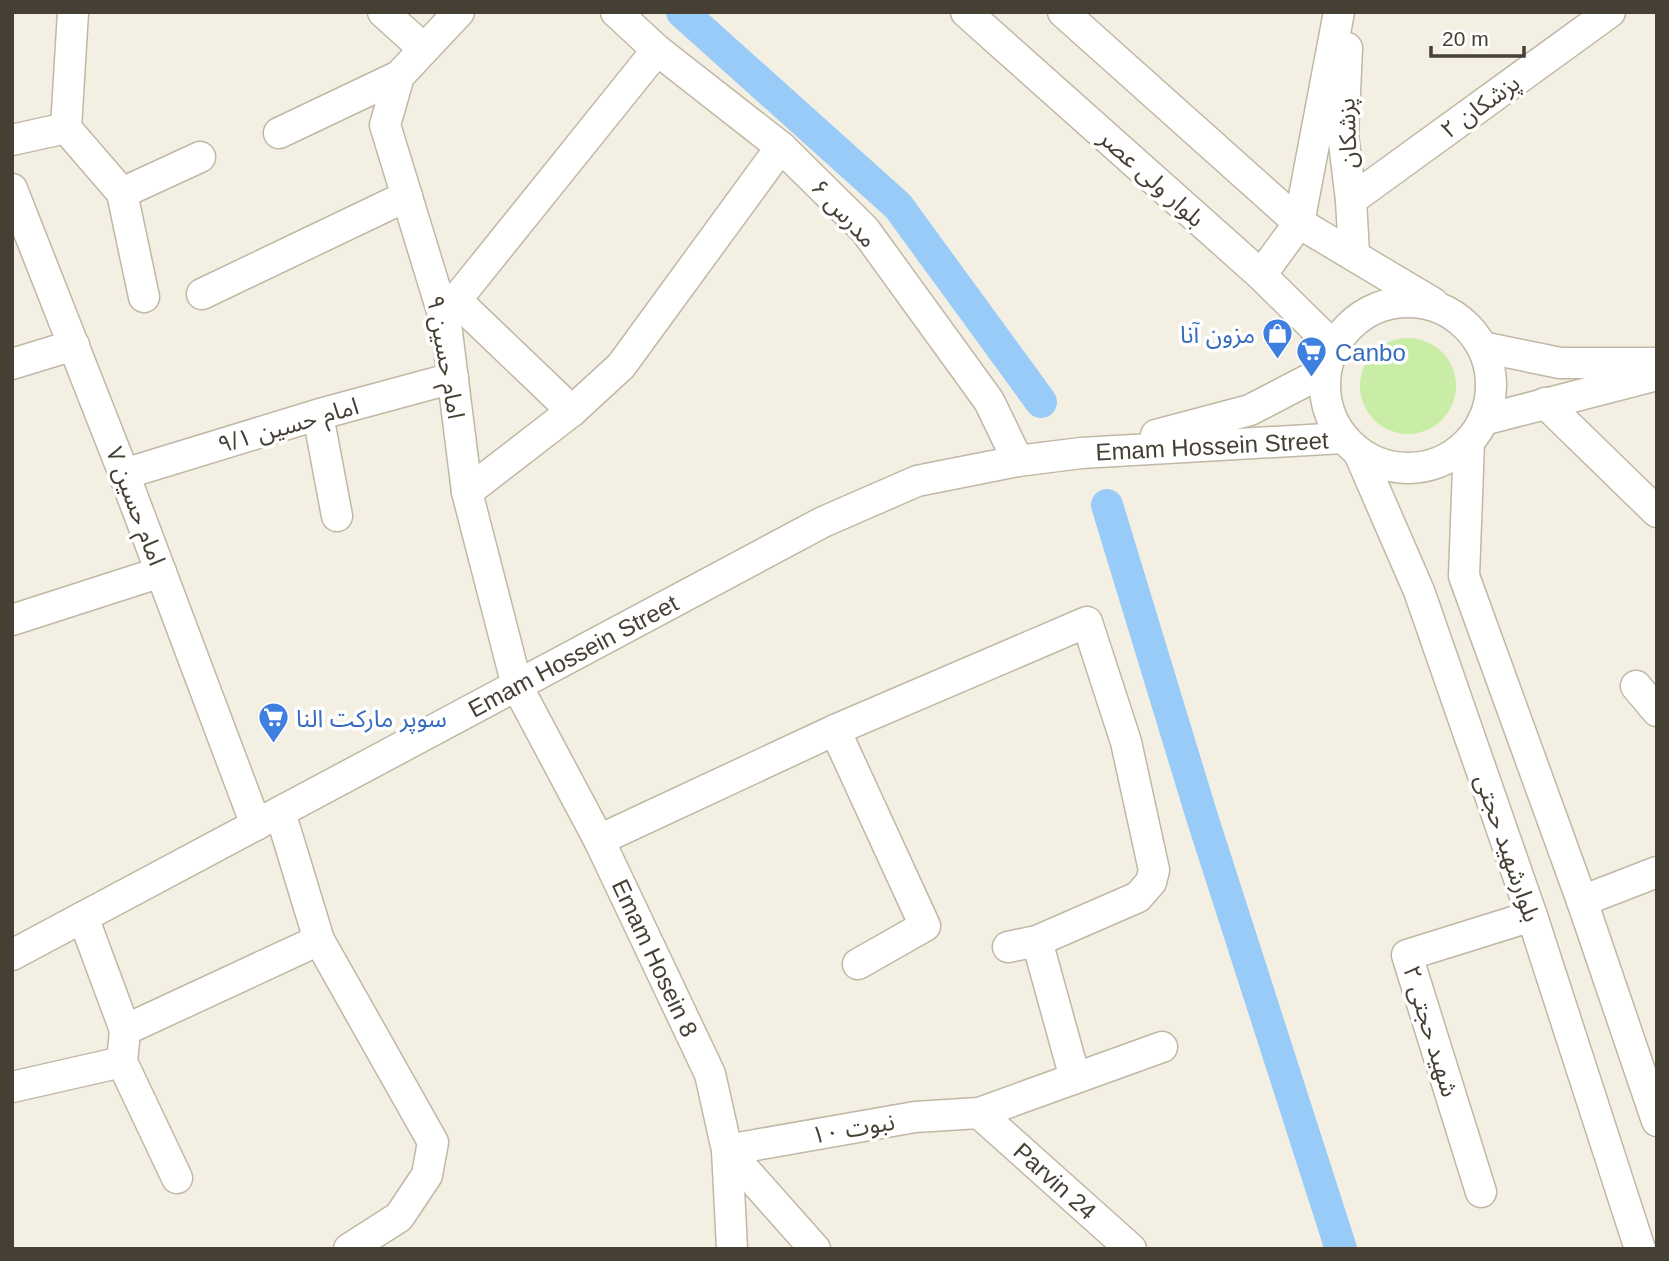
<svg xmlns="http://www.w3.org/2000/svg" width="1669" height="1261" viewBox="0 0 1669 1261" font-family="Helvetica,'Noto Sans Arabic',sans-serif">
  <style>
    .green { fill: #c9eda7 }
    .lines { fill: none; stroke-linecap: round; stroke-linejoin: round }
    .canal { stroke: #98cbf7; stroke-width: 32 }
    .minor-casing { stroke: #c0b8a5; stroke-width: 33 }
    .minor { stroke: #fff; stroke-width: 30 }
    .labels { text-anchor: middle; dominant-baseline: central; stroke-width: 7; stroke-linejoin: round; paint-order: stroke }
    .street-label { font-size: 24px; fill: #463f33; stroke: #fff }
    .shop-label { font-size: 24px; fill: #366cbe; stroke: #fff; text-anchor: start }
  </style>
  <rect width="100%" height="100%" fill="#f4efe3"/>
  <circle class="green" cx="1408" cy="386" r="48"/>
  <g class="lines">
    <g class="canal">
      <path d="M682,12l216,194 143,196"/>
      <path d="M1107,505l95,312 139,432"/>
    </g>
    <defs>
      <g id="minor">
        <path d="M383,12l41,37"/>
        <path d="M459,12l-60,64 -14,49 61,199 21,168 50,194 82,154 111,234 17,76 5,99"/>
        <path d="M616,12l41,38 124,97 84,83 124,171 29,60"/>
        <path d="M966,12l295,263 73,72"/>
        <path d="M1063,12l236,211 134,80"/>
        <path d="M1347,48l-4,87 8,65 3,54"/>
        <path d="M66,128l7,-116"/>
        <path d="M279,133l120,-57"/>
        <path d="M12,140l54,-12 56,65 22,104"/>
        <path d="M12,189l112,285 132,351"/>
        <path d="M122,193l78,-36"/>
        <path d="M1351,200l259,-188"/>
        <path d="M1261,275l38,-52 40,-211"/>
        <path d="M202,294l205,-98"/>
        <path d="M456,300l116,111"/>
        <circle cx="1408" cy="385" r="83"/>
        <path d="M446,324l10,-24 201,-250"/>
        <path d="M1482,347l78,16h97"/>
        <path d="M12,364l62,-19"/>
        <path d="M1545,403l112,109"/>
        <path d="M318,415l19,101"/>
        <path d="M1483,420l174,-45"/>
        <path d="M1156,435l94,-25 75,-39"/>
        <path d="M1469,442l-5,134 118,325 75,220"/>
        <path d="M1359,453l60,138 113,325 108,333"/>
        <path d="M124,474l196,-60 133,-36"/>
        <path d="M467,492l105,-81 49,-45 160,-219"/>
        <path d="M12,620l149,-48"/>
        <path d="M1636,686l21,25"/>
        <path d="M835,730l90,196 -67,38"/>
        <path d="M280,812l39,128 114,202 -6,33 -28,42 -50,32"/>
        <path d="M599,840l236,-110 252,-108 39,120 28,128 -3,12 -13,15 -101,44 -29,6"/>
        <path d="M1582,901l75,-29"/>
        <path d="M1037,941l38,137"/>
        <path d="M12,955l811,-433 94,-41 101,-20 63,-8 262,-15"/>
        <path d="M125,1030l194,-90"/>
        <path d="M122,1062l55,116"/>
        <path d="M12,1087l110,-25 3,-32 -42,-113"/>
        <path d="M979,1113l152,136"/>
        <path d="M727,1150l188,-33 64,-4 183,-66"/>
        <path d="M727,1150l88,99"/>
        <path d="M1481,1192l-74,-237 125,-39"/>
      </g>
    </defs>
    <use href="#minor" class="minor-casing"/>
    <use href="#minor" class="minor"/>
  </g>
  <defs>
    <symbol id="shop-pin" viewBox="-11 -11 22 30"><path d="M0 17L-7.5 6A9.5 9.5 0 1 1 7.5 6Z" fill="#3f7fe0" stroke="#fff"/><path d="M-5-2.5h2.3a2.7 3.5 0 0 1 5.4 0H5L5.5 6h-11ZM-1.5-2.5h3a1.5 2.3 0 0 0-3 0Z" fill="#fff"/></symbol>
    <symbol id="supermarket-pin" viewBox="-11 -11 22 30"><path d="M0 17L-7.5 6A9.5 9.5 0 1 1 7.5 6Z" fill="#3f7fe0" stroke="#fff"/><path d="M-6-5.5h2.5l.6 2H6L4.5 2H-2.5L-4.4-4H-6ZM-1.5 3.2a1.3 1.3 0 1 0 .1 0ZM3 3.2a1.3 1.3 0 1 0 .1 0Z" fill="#fff"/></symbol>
  </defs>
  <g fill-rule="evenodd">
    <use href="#shop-pin" x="1260" y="316" width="35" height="47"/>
    <use href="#supermarket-pin" x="1294" y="334" width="35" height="47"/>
    <use href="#supermarket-pin" x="256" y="700" width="35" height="47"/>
  </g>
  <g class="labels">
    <g class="street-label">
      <text transform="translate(1480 106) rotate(-36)">پزشکان ۲</text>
      <text transform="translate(1347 133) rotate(-92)">پزشکان</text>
      <text transform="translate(1152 178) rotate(42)">بلوار ولی عصر</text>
      <text transform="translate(844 213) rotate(47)">مدرس ۶</text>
      <text transform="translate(446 357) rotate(80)">امام حسین ۹</text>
      <text transform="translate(288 425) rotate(-16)">امام حسین ۹/۱</text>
      <text transform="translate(1212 446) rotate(-3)">Emam Hossein Street</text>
      <text transform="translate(136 506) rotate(69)">امام حسین ۷</text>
      <text transform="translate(573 656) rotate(-28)">Emam Hossein Street</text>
      <text transform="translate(1508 848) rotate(71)">بلوارشهید حجتی</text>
      <text transform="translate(655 958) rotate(65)">Emam Hosein 8</text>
      <text transform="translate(1431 1031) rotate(73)">شهید حجتی ۲</text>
      <text transform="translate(853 1128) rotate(-10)">نبوت ۱۰</text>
      <text transform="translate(1055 1181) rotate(42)">Parvin 24</text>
    </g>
    <g class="shop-label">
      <text x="1255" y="334" text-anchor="end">مزون آنا</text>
      <text x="1335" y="352">Canbo</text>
      <text x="296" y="718">سوپر مارکت النا</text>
    </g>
  </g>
  <rect width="1669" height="1261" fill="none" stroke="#463f33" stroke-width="28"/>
  <path d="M1431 46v10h93v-10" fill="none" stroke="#463f33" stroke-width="3.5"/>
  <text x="1442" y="46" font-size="21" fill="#463f33" stroke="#ffffff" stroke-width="5" paint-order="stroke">20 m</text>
</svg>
